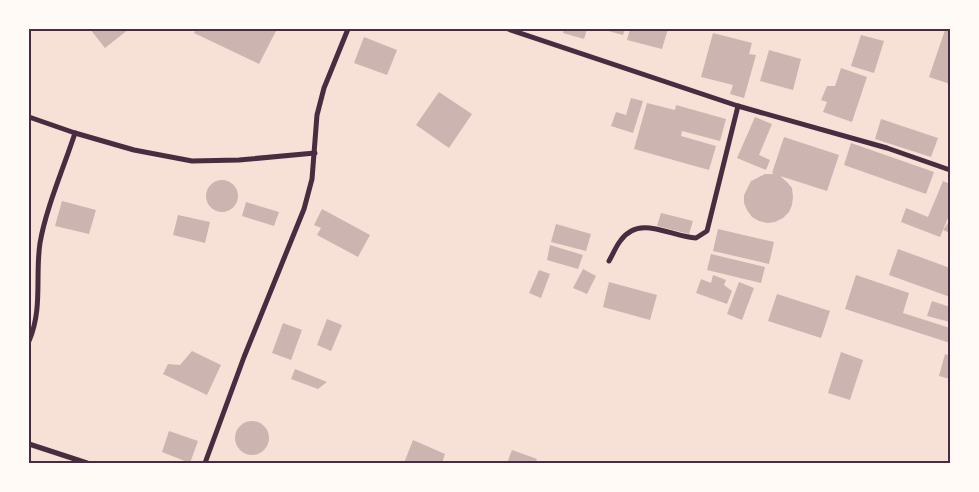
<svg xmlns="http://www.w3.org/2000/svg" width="979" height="492" viewBox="0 0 979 492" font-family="'Nunito Sans',sans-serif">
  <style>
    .building { fill: #ccb4b1 }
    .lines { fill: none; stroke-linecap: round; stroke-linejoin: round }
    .minor { stroke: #4a2c40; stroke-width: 5 }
    .neatline { fill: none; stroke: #4a2c40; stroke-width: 2 }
  </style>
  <rect width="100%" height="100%" fill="#f7e1d7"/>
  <g class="building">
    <path d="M90,29h39l-24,19z"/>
    <path d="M196,29h81l-18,35 -65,-31z"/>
    <path d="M564,29h23l-3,10 -21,-6z"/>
    <path d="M601,29h24l-2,6z"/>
    <path d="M630,29h38l-6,20 -35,-9z"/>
    <path d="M945,30l5,2v52l-21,-7z"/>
    <path d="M713,33l39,10 -3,11 7,1 -12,43 -14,-4 3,-9 -32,-8z"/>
    <path d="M861,35l23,6 -10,32 -23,-7z"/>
    <path d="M364,37l33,13 -10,25 -33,-12z"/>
    <path d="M769,50l32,9 -8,31 -33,-9z"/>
    <path d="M841,68l26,9 -15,45 -29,-10 4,-10 -6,-2 6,-14h8z"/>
    <path d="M439,92l33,22 -23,34 -33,-23z"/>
    <path d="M631,98l12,3 -10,32 -22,-7 5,-14 10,3z"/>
    <path d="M647,103l28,7 1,-5 50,14 -6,22 -38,-10 -1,5 35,10 -7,24 -75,-21z"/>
    <path d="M755,117l17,7 -13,31 11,5 -4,10 -29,-12z"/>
    <path d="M881,119l57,19 -7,19 -56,-18z"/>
    <path d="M784,137l55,18 -12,36 -47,-15 7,6 5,6 1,9 -1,8 -3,7 -6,6 -8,4 -8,1 -8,-2 -7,-4 -5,-7 -3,-7v-8l7,-14 14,-7h9l-2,-1z"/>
    <path d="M851,143l83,29 -8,22 -82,-29z"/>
    <circle cx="222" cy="196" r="16"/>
    <path d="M943,181l7,3v29l-10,24 -39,-15 5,-14 22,9z"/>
    <path d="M62,201l34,9 -7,24 -34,-8z"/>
    <path d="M246,202l33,10 -5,14 -32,-10z"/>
    <path d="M322,209l48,26 -12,22 -41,-22 4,-7 -7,-3z"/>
    <path d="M661,213l32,8 -4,13 -32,-8z"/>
    <path d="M178,215l32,7 -5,21 -32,-8z"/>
    <path d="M950,220v13l-7,-3z"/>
    <path d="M556,224l35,10 -5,17 -35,-9z"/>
    <path d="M718,229l56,13 -5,22 -56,-13z"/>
    <path d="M550,245l33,10 -5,14 -31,-9z"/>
    <path d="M898,249l52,19v29l-61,-22z"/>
    <path d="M711,254l54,13 -4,16 -54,-13z"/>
    <path d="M583,269l13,7 -9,18 -14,-6z"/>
    <path d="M539,270l11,4 -9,24 -12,-5z"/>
    <path d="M713,275l13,5 -2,5 8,6 -5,13 -31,-11 5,-14 10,4z"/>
    <path d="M856,275l53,18 -6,20 47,15v15l-105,-34z"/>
    <path d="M609,282l48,13 -7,25 -47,-13z"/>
    <path d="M739,282l15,6 -12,32 -15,-6z"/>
    <path d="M777,294l53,17 -9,27 -53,-17z"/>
    <path d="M932,301l18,6v15l-23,-6z"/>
    <path d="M327,319l15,6 -11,26 -14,-6z"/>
    <path d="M283,323l19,7 -11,30 -19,-7z"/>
    <path d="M192,351l29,14 -14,30 -44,-21 5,-10 12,1z"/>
    <path d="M841,352l22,8 -13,40 -22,-7z"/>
    <path d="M945,354l5,2v23l-11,-3z"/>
    <path d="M295,369l32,13 -9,7 -27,-10z"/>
    <circle cx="252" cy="438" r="17"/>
    <path d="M169,431l29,10 -8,22 -28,-11z"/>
    <path d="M413,440l32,14 -3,9h-38z"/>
    <path d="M512,450l25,9 -2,4h-28z"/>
  </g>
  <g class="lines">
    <g class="minor">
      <path d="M508,29l230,77 149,42 63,22"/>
      <path d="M29,117l46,16 59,17 58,11 47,-1 76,-7"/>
      <path d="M609,261c4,-7 7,-15 12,-21 19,-26 50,-3 75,-2l11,-7 31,-125"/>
      <path d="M29,341c14,-32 6,-65 11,-98 6,-35 24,-76 35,-110"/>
      <path d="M29,444l58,19"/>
      <path d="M205,463l39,-106 60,-148 8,-30 5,-64 7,-27 24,-59"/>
    </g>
  </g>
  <rect width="979" height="492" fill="none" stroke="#fffaf5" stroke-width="60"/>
  <rect x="30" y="30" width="919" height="432" class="neatline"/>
</svg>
